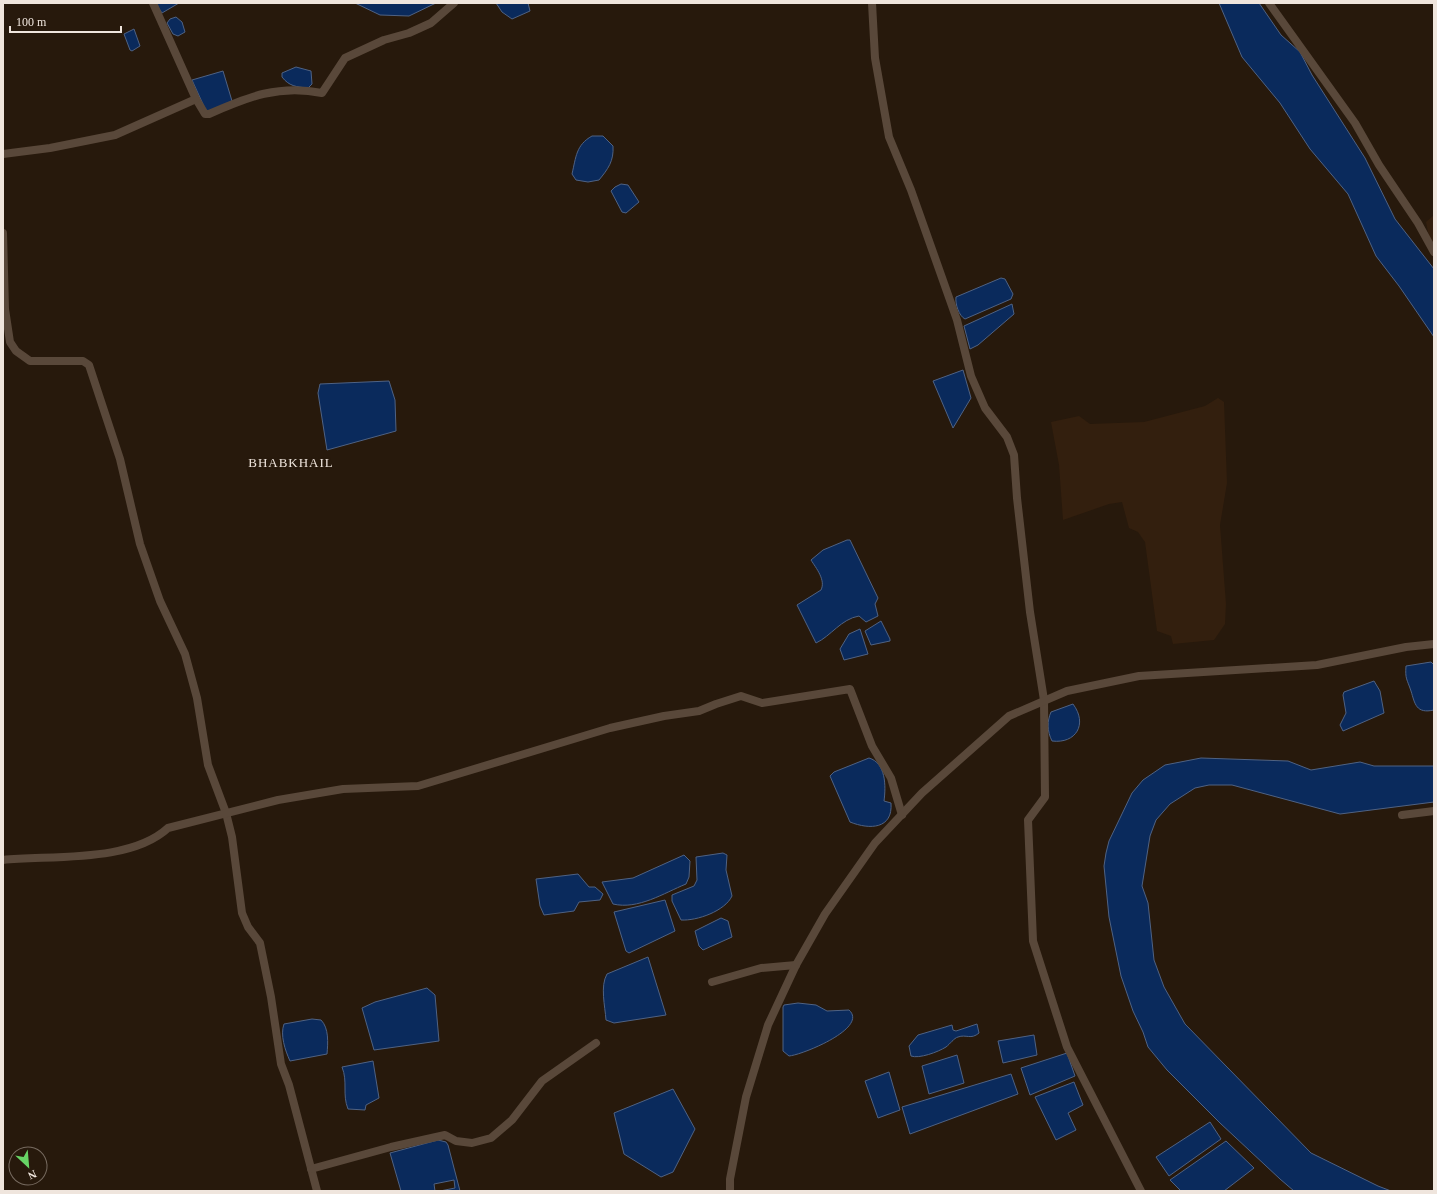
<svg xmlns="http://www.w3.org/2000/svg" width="1437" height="1194" viewBox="0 0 1437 1194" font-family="Georgia,serif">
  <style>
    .built { fill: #331f0e }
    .water { fill: #0a2a5c; stroke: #4f6283 }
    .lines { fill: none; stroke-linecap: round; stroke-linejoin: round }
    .minor { stroke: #59483a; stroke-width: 8 }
    .labels { text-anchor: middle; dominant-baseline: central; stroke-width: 3.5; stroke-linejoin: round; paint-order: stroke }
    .quarter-label { font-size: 13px; letter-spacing: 1px; fill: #efe5dd; stroke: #27190c }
  </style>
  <rect width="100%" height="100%" fill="#27190c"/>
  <g class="built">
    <path d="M1434,215v30l-5,-8 -3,-15z"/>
    <path d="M1218,398l6,4 3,81 -7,42 6,79 -1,20 -11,16 -41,4 -2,-8 -14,-5 -12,-89 -7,-10 -9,-4 -7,-26 -13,2 -46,16 -4,-55 -8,-43 28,-6 11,8 54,-2 61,-16z"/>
  </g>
  <g class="water">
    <path d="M155,3h24l-17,10z"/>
    <path d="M355,3h81l-27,13 -29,-1z"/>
    <path d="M496,3h32l2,8 -18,8 -10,-7z"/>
    <path d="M1219,3h40l22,32 19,17 12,23 53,83 30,61 39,50v68l-35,-51 -23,-30 -28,-62 -38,-45 -30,-46 -38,-46z"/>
    <path d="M176,17l6,5 3,10 -7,4 -5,-2 -6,-11 3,-4z"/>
    <path d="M134,29l6,17 -8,5 -2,-1 -6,-16z"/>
    <path d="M296,67l15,4 1,13 -4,4c-12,-1 -19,-2 -26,-11v-4z"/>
    <path d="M223,71l9,30 -25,12 -15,-33z"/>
    <path d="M592,136h11l10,10c1,15 -5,23 -14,34l-11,2 -12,-2 -4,-6c4,-17 4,-29 20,-38z"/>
    <path d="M621,184l7,1 11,17 -13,11 -4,-1 -11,-21 4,-4z"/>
    <path d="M1001,278l4,1 8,15 -2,5 -46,20c-6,-3 -10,-15 -9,-22z"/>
    <path d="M1012,304l2,10 -36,31 -8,4 -6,-23z"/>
    <path d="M963,370l8,28 -18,30 -20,-47z"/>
    <path d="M389,381l6,19 1,31 -69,19 -9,-57 2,-9z"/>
    <path d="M847,540h3l28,58 -3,6 3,12 -12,6 -7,-6c-18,3 -28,20 -43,27l-19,-38 24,-15c5,-10 -5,-22 -10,-30l12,-10z"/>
    <path d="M881,621l9,18v2l-19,4 -6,-14z"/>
    <path d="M860,629l8,25 -24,6 -4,-11 9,-15z"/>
    <path d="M1431,662l3,3v45c-18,4 -19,-6 -23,-19 -4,-12 -6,-12 -5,-25z"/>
    <path d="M1374,681l6,10 4,22 -41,18 -3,-6 6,-12 -3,-18 1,-3z"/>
    <path d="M1073,704c15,20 3,40 -21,37 -5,-10 -5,-20 -1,-29z"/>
    <path d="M869,758c17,5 17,28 15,43l7,2c2,26 -21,27 -41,19l-20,-46 4,-4z"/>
    <path d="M1201,758l87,3 23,9 49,-8 14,4h60v36l-94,12 -108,-29h-23l-14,3 -25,16 -14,16 -6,16 -8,50 6,17 6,57 10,27 21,37 126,129 67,33 13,5h-97l-14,-12 -60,-56 -53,-53 -19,-23 -5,-15 -10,-21 -12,-35 -12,-59 -5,-51 2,-13 3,-12 23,-48 11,-13 22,-15z"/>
    <path d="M723,853l4,2 -1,15 6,26c-7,15 -35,25 -51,24l-9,-19v-6l22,-9 3,-6 -1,-23z"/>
    <path d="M684,855l6,6 -1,16 -3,7c-22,9 -48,26 -73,20l-11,-22 31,-4z"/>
    <path d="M578,874l11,13h6l8,7 -3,6 -21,2 -5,9 -30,4 -4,-9 -4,-27z"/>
    <path d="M665,900l10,31 -46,22 -3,-2 -12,-39z"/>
    <path d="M721,918l7,3 4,16 -29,13 -4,-4 -4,-15z"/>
    <path d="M648,957l18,58 -52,8 -8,-3c-1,-14 -6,-34 1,-46z"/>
    <path d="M427,988l8,7 4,46 -65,9 -12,-42 13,-6z"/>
    <path d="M798,1003l18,2 11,6 22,-1c20,18 -47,45 -60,46l-6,-5v-44l1,-2z"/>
    <path d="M312,1019l9,1c8,8 7,23 6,34l-37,7c-5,-11 -10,-26 -6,-37z"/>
    <path d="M977,1024l2,9c-8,7 -13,1 -21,4 -4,1 -8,7 -12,10 -8,5 -27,12 -35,9l-2,-10 9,-11 34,-10 1,5 3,1z"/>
    <path d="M1034,1035l3,20 -34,8 -5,-22z"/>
    <path d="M1067,1053l8,23 -45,19 -9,-27z"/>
    <path d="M957,1055l7,28 -35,11 -7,-28z"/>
    <path d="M373,1061l6,37 -13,7 -1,5 -17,-1c-6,-15 0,-27 -6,-42z"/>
    <path d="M889,1072l11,38 -22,8 -13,-37z"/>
    <path d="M1011,1074l7,20 -108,40 -8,-27z"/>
    <path d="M1074,1082l9,23 -15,8 8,17 -20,10 -21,-43z"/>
    <path d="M673,1089l22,40 -22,43 -12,5 -37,-23 -10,-41z"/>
    <path d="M1210,1122l11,17 -52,37 -13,-19z"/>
    <path d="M438,1140l8,2 2,3 12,46h-20l15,-3 -1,-8 -20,4 1,7h-34l-11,-38z"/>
    <path d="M1226,1141l28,27 -30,23h-43l-11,-11z"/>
  </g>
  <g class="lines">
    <g class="minor">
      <path d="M872,3l3,55 14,79 22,53 46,130 14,56 14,32 22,29 7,18 3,43 13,114 14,88 1,97 -17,23 5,121 34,106 74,144"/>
      <path d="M1269,3l86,120 24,42 39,58 16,29"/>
      <path d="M196,99l9,15h4c39,-17 70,-30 113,-21l23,-35 39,-18 25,-7 22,-10 23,-20"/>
      <path d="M3,154l47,-6 65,-13 81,-36 -43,-96"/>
      <path d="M3,233l2,76 5,33 6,9 14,10h53l6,4 31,94 20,85 20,57 25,53 12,44 11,67 18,48 6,24 10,76 6,14 12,16 11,54 10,67 8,21 28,106"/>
      <path d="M1402,815l32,-4"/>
      <path d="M3,860c48,-5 127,3 165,-32l110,-28 65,-11 75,-3 192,-58 54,-12 35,-5 17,-7 25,-8 21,7 88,-14 22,57 19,32 11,37"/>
      <path d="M712,982l49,-14 35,-3"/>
      <path d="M311,1169l80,-22 54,-12 11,6 16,2 19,-5 21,-18 30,-39 54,-38"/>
      <path d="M730,1191v-12l16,-82 22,-72 28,-60 29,-51 50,-71 47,-50 87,-77 58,-25 72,-15 178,-11 89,-18 28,-3"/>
    </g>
  </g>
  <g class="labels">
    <g class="quarter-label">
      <text x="291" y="462">BHABKHAIL</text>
    </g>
  </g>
  <rect width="1437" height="1194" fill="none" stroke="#efe5dd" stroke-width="8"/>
  <g transform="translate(28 1166) rotate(154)"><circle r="19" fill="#27190c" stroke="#776b60"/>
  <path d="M0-3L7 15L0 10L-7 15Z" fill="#67d465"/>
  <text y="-6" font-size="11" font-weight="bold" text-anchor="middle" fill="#efe5dd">N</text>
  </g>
  <path d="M10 26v6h111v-6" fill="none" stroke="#efe5dd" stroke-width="2"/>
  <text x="16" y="26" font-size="12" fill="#efe5dd" stroke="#27190c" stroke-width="3" paint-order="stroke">100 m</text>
</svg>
